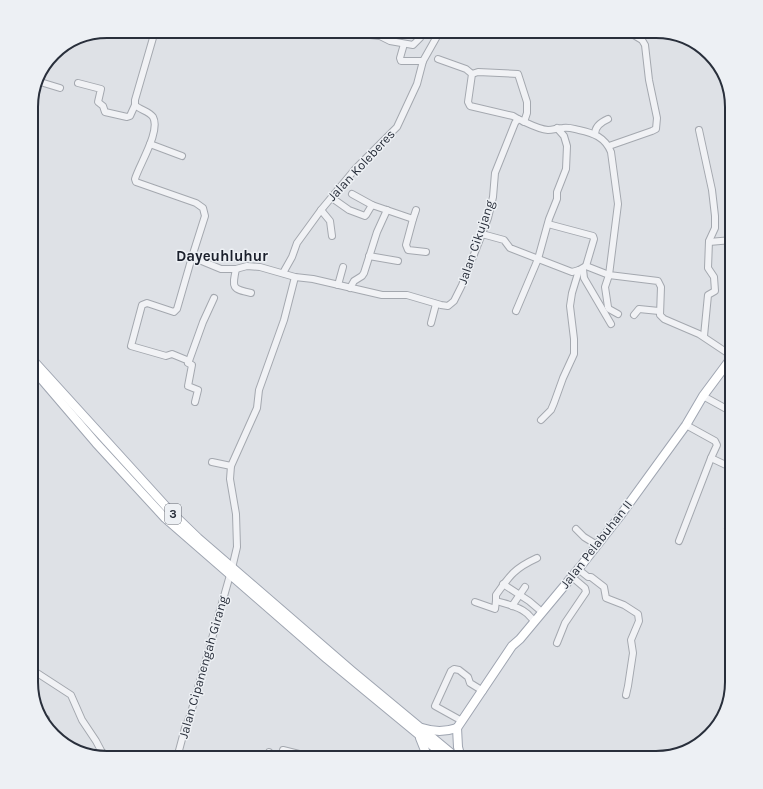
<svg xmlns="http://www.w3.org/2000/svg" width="763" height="789" viewBox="0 0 763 789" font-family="Karla,sans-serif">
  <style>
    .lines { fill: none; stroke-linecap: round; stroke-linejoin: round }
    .minor-casing { stroke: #a4a8af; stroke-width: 8 }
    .major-casing { stroke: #9fa5b1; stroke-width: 10 }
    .minor { stroke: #f1f2f5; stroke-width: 6 }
    .major { stroke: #fff; stroke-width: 8 }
    .labels { text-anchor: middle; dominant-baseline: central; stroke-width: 3; stroke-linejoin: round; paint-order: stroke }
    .shield { fill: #edf0f4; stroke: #646972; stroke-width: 1 }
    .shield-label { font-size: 12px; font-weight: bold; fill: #292f3b }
    .street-label { font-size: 13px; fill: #292f3b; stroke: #edf0f4 }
    .quarter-label { font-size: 15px; font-weight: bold; fill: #1b202c; stroke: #edf0f4 }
    .rim { fill: none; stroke: #292f3b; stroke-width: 2 }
  </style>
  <rect width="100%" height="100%" fill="#dee1e6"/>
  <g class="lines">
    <defs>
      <g id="minor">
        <path d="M155,31l-20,69v5c5,5 14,6 18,12 8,14 -14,48 -18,62l1,3 60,21 7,5 2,8 -13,41 29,12h15l11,-3 13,1 35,10 18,2 69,16h25l34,10 7,1 6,-5 8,-16 20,-51 6,-16 5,-21 2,-24 20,-50 3,-4c10,4 19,10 30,11 5,0 10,-2 15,-2 6,-1 11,1 16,2 14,3 26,7 32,22l7,52 -9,71 49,6 3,6 -1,28 4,4 35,15 33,22"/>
        <path d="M331,31l49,5 10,5 23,4 7,-7 3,-7"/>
        <path d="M404,44l-4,14 1,3h22"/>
        <path d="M438,59l28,10 6,5 -4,28 2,4 43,10 5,3"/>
        <path d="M472,74l6,-2 40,2 9,28v11l-3,9"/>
        <path d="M37,81l23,7"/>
        <path d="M78,83l23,6 -3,13 5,4 2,6 22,5 3,-1 5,-11"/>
        <path d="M699,130l13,60 3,26v12l-6,13 -1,27 6,9 1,14 -7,4 -4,41"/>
        <path d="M595,134c0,-8 6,-12 13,-15"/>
        <path d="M150,144l32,12"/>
        <path d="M609,146l43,-15 4,-2 1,-11 -8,-38 -4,-35 -3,-5 -15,-9"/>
        <path d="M352,194l20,11"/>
        <path d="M332,198l17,12 16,6 1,-1 6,-10 41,14 3,-9"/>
        <path d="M321,210l9,11 2,15"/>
        <path d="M413,219l-7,26 2,5 18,2"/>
        <path d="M548,224l45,12 1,3 -8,27"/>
        <path d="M482,234l22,6 6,8 62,24 7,-2 7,-4 23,9 -4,12 3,20 1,2 9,5"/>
        <path d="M709,242l23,-2"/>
        <path d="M369,256l29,5"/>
        <path d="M236,269c-4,19 -4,20 15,24"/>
        <path d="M583,269l1,9 27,46"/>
        <path d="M283,273l9,-16 5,-14 24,-33 35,-42 41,-41 20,-43 6,-23 17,-30"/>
        <path d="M338,285l5,-18"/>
        <path d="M350,288l4,-7 8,-5 2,-3 13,-41 10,-22"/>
        <path d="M516,311l22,-52 11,-40 8,-20v-7l9,-23 1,-23 -3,-10 -7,-8"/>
        <path d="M634,315l5,-6 20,2"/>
        <path d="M431,323l5,-19"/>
        <path d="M189,361l-17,-7 -6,2 -35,-10 11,-41 5,-2 27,9 3,-3 15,-52"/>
        <path d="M703,396l29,16"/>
        <path d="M195,402l3,-12 -10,-4 4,-21 -4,-2 1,-2 14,-39 11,-24"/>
        <path d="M541,420l10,-10 3,-7 9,-25 11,-24v-15l-4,-33 2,-13 7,-23"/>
        <path d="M686,425l29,16 2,4 -6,13 19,9 2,5"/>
        <path d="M212,462l19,4"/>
        <path d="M728,528l4,-9"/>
        <path d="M576,529l8,8 13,8"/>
        <path d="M679,541l32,-83"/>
        <path d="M232,568l5,-21 -1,-33 -6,-35 1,-13 26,-58 2,-18 25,-70 11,-43"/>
        <path d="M578,569l10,8h3l13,10 2,11 18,7 14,9 1,7 -8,19 2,13 -5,33 -2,9"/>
        <path d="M503,584l26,17 13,11"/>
        <path d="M496,601c10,3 22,5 29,11 4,2 6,7 10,9"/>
        <path d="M475,602l20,7 1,-8v-6c14,-20 19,-27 41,-37"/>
        <path d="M512,606l13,-19"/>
        <path d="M557,643l8,-20 21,-31 -1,-4 -13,-11"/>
        <path d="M31,669l40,26 11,25 14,21 9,17"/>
        <path d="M45,719h1"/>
        <path d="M462,721l-27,-15 16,-35 3,-2 5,1 9,7 2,6 13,8"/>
        <path d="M283,750l20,5v3"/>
        <path d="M177,758l8,-30 5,-12 40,-141"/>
        <path d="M267,758l2,-6"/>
      </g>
      <g id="major">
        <path d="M31,358l140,154 27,26 154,133 105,87"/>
        <path d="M31,367l65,76 69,75 162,141 120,99"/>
        <path d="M422,728c12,4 23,4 35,0"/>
        <path d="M457,728l55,-82 8,-7 60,-72 40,-51 66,-91 17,-29 29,-39"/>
        <path d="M457,728l1,19 3,11"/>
        <path d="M420,738l8,20"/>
      </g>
    </defs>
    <use href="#minor" class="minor-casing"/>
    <use href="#major" class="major-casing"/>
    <use href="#minor" class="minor"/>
    <use href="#major" class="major"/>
  </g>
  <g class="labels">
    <rect class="shield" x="165" y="504" width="16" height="20" rx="3"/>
    <g class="shield-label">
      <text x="173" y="514">3</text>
    </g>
    <g class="street-label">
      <text transform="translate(361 165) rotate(-47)">Jalan Koleberes</text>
      <text transform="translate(476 242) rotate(-71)">Jalan Cikujang</text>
      <text transform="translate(596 544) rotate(-52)">Jalan Pelabuhan II</text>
      <text transform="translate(203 667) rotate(-74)">Jalan Cipanengah Girang</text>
    </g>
    <g class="quarter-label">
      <text x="222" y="256">Dayeuhluhur</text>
    </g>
  </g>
  <path d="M0 0H763V789H0ZM107 38H656A69 69 0 0 1 725 107V682A69 69 0 0 1 656 751H107A69 69 0 0 1 38 682V107A69 69 0 0 1 107 38Z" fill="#edf0f4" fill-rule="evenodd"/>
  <path class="rim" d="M107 38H656A69 69 0 0 1 725 107V682A69 69 0 0 1 656 751H107A69 69 0 0 1 38 682V107A69 69 0 0 1 107 38Z"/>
</svg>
